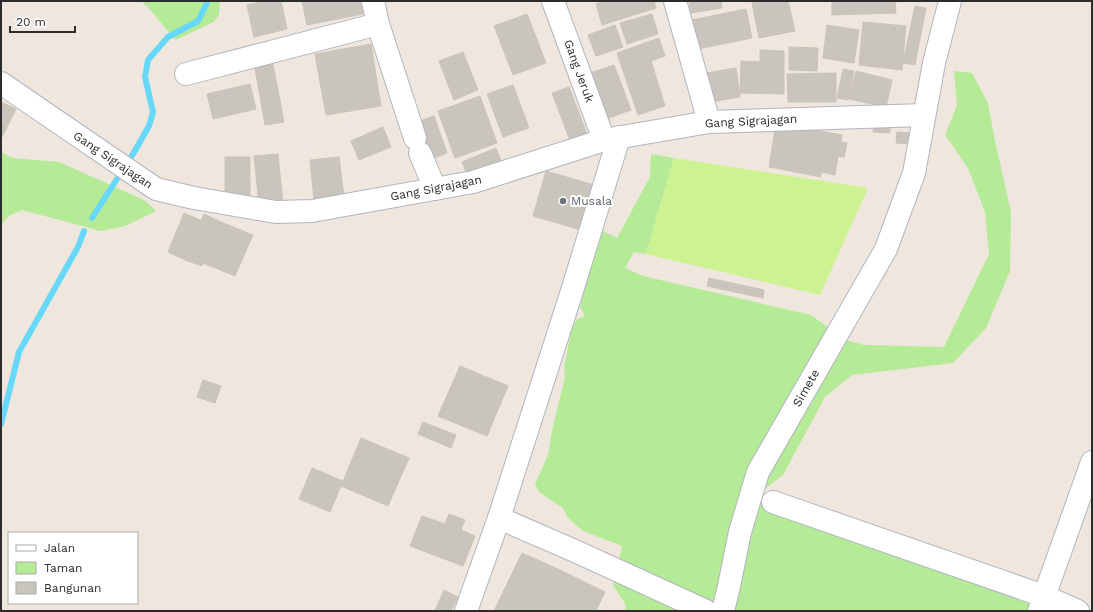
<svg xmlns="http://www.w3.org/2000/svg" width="1093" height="612" viewBox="0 0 1093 612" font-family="'Work Sans',sans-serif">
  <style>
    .green { fill: #b5ea96 }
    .pitch { fill: #ccf291 }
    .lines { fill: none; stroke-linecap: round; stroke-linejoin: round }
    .stream { stroke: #68d8fa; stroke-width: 6 }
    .building { fill: #cac5bc; stroke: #cbc3b7 }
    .minor-casing { stroke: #b2b5c1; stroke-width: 24 }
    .minor { stroke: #fff; stroke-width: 22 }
    .worship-dot { fill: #6b7280; stroke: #fff; stroke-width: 1.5 }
    .labels { text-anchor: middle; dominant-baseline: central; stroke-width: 4; stroke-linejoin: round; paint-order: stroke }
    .street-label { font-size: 12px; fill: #2c2c2c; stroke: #fff }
    .worship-label { font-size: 12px; fill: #5b616d; stroke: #fff; text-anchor: start }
  </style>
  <rect width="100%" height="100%" fill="#efe7de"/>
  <g class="green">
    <path d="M141,1h79l-1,13 -5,8 -39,18 -27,-33z"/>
    <path d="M954,71l18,2 16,30 7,38 16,71 -1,59 -24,57 -33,35 -101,12 -27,22 -42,78 -17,13 -11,15 278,96 -4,12h-404l1,-6 -13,-20 9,-39 -39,-15 -15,-13 -5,-10 -24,-16 -4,-8 13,-29 5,-29 12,-49 -1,-10 8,-39 5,-9 8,-3 -5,-9 21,-77 16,8 33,-61 1,-23 23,4 -28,96 -12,-2 -9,16 18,8 168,39 35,25 18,5 80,2 45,-93 -4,-42 -17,-44 -23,-33 12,-30z"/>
    <path d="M1,152l12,6 46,4 85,38 12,11 -31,15 -24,5 -79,-21 -12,5 -9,9z"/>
  </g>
  <path class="pitch" d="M674,158l194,30 -48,107 -174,-41z"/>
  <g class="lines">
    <g class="stream">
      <path d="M92,218l41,-64 16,-28 4,-14 -8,-35 3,-17 20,-23 30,-16 10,-20"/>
      <path d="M1,424l18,-72 59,-105 6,-16"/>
    </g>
  </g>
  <g class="building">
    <path d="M267,1h14l6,28 -33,8 -7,-32z"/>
    <path d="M302,1h58l3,13 -56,11z"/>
    <path d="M606,1h48l2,7 -54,17 -6,-21z"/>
    <path d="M689,1h32l1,7 -31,5z"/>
    <path d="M763,1h25l7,30 -36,7 -7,-35z"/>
    <path d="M832,1h63l1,12 -64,2z"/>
    <path d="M915,6l11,2 -11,57 -12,-2z"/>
    <path d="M746,9l6,29 -59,12 -6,-29z"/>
    <path d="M527,14l19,49 -33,12 -19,-49z"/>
    <path d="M652,14l6,20 -31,10 -7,-21z"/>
    <path d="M863,22l43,4 -4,44 -43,-5z"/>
    <path d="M615,25l8,22 -27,9 -8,-21z"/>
    <path d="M827,25l32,5 -5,33 -31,-5z"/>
    <path d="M659,38l6,18 -14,5 14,45 -27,9 -21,-62z"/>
    <path d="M371,44l10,62 -55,9 -11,-61z"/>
    <path d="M789,47l29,1 -1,23 -28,-1z"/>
    <path d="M760,50l24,1v43l-44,-1 1,-32 19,1z"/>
    <path d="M463,52l15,38 -24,10 -15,-39z"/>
    <path d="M273,64l11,58 -19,3 -10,-57z"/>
    <path d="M614,65l17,45 -28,10 -16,-46z"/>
    <path d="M736,68l4,29 -35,6 -5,-29z"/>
    <path d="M843,69l11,2 -6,29 -11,-2z"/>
    <path d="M856,71l36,9 -6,27 -37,-8z"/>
    <path d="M836,73v29h-48l-1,-28z"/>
    <path d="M250,84l6,25 -43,10 -6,-25z"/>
    <path d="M513,85l16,43 -26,9 -16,-43z"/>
    <path d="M569,87l19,50 -17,6 -19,-50z"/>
    <path d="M480,96l17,47 -42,15 -17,-47z"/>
    <path d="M1,102l15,7 -15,30z"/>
    <path d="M434,116l13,37 -16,6 -14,-37z"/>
    <path d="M874,120l16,1v12l-17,-1z"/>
    <path d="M776,123l66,12 -1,7 6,1 -3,14 -6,-1 -3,19 -14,-3v5l-52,-10z"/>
    <path d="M383,127l8,20 -32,13 -8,-19z"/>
    <path d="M897,132l17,1 -1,11 -17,-1z"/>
    <path d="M496,148l7,18 -34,13 -7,-17z"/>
    <path d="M278,154l5,49 -24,2 -5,-49z"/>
    <rect x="225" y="157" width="25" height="39"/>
    <path d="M339,157l5,40 -30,3 -4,-40z"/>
    <path d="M546,171l48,14 -13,45 -48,-14z"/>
    <path d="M184,213l18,8 -17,39 -17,-8z"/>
    <path d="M204,214l17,8 -19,44 -17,-6z"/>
    <path d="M221,222l32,13 -18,41 -32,-13z"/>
    <path d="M709,278l55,12 -1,8 -56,-12z"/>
    <path d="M460,366l48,20 -21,50 -49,-20z"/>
    <path d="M203,380l18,6 -6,17 -18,-6z"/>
    <path d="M423,422l33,13 -5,13 -33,-14z"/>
    <path d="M361,438l48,20 -21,48 -47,-20z"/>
    <path d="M312,468l31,13 -13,31 -31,-13z"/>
    <path d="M449,514l16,6 -4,10 14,6 -12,30 -53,-20 12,-30 23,8z"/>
    <path d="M522,553l38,17 -20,41h-46z"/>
    <path d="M560,570l45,22 -9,19h-56z"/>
    <path d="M444,590l14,7 -7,14h-16z"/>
  </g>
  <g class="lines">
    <defs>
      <g id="minor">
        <path d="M373,1l5,23 37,114"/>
        <path d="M553,1l51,139"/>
        <path d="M675,1l34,121"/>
        <path d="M186,74l192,-50"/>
        <path d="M1,83l155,106 38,9 82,14 36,-1 161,-29 131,-42 105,-18 215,-7"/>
        <path d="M420,153l15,36"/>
        <path d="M773,502l271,94 34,15"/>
        <path d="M499,518l73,-227 47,-154"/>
        <path d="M466,611l33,-93 76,33 131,60"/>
        <path d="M723,611l6,-25 11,-54 18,-60 128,-223 28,-76 20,-110 16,-62"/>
        <path d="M1039,611l53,-149"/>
      </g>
    </defs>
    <use href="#minor" class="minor-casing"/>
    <use href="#minor" class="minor"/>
  </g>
  <circle class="worship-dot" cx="563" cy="201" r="4"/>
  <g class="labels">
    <g class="street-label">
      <text transform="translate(579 71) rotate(70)">Gang Jeruk</text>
      <text transform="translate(751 121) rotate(-3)">Gang Sigrajagan</text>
      <text transform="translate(113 160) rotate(34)">Gang Sigrajagan</text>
      <text transform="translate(436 188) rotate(-11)">Gang Sigrajagan</text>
      <text transform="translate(806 388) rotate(-60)">Simete</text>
    </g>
    <g class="worship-label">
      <text x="571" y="201">Musala</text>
    </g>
  </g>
  <rect width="1093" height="612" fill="none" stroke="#2c2c2c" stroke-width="4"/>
  <rect x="8" y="532" width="130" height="72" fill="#ffffff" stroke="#ababab"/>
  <rect x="16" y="545" width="20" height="6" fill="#ffffff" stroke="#ababab"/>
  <text x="44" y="552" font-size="12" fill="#2c2c2c">Jalan</text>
  <rect x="16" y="562" width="20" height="12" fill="#b5ea96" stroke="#ababab"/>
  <text x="44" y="572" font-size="12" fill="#2c2c2c">Taman</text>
  <rect x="16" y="582" width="20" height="12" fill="#cac5bc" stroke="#ababab"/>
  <text x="44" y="592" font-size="12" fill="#2c2c2c">Bangunan</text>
  <path d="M10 26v6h65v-6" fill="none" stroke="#2c2c2c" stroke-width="2"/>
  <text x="16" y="26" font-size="12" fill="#2c2c2c" stroke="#ffffff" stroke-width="3" paint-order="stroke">20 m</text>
</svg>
